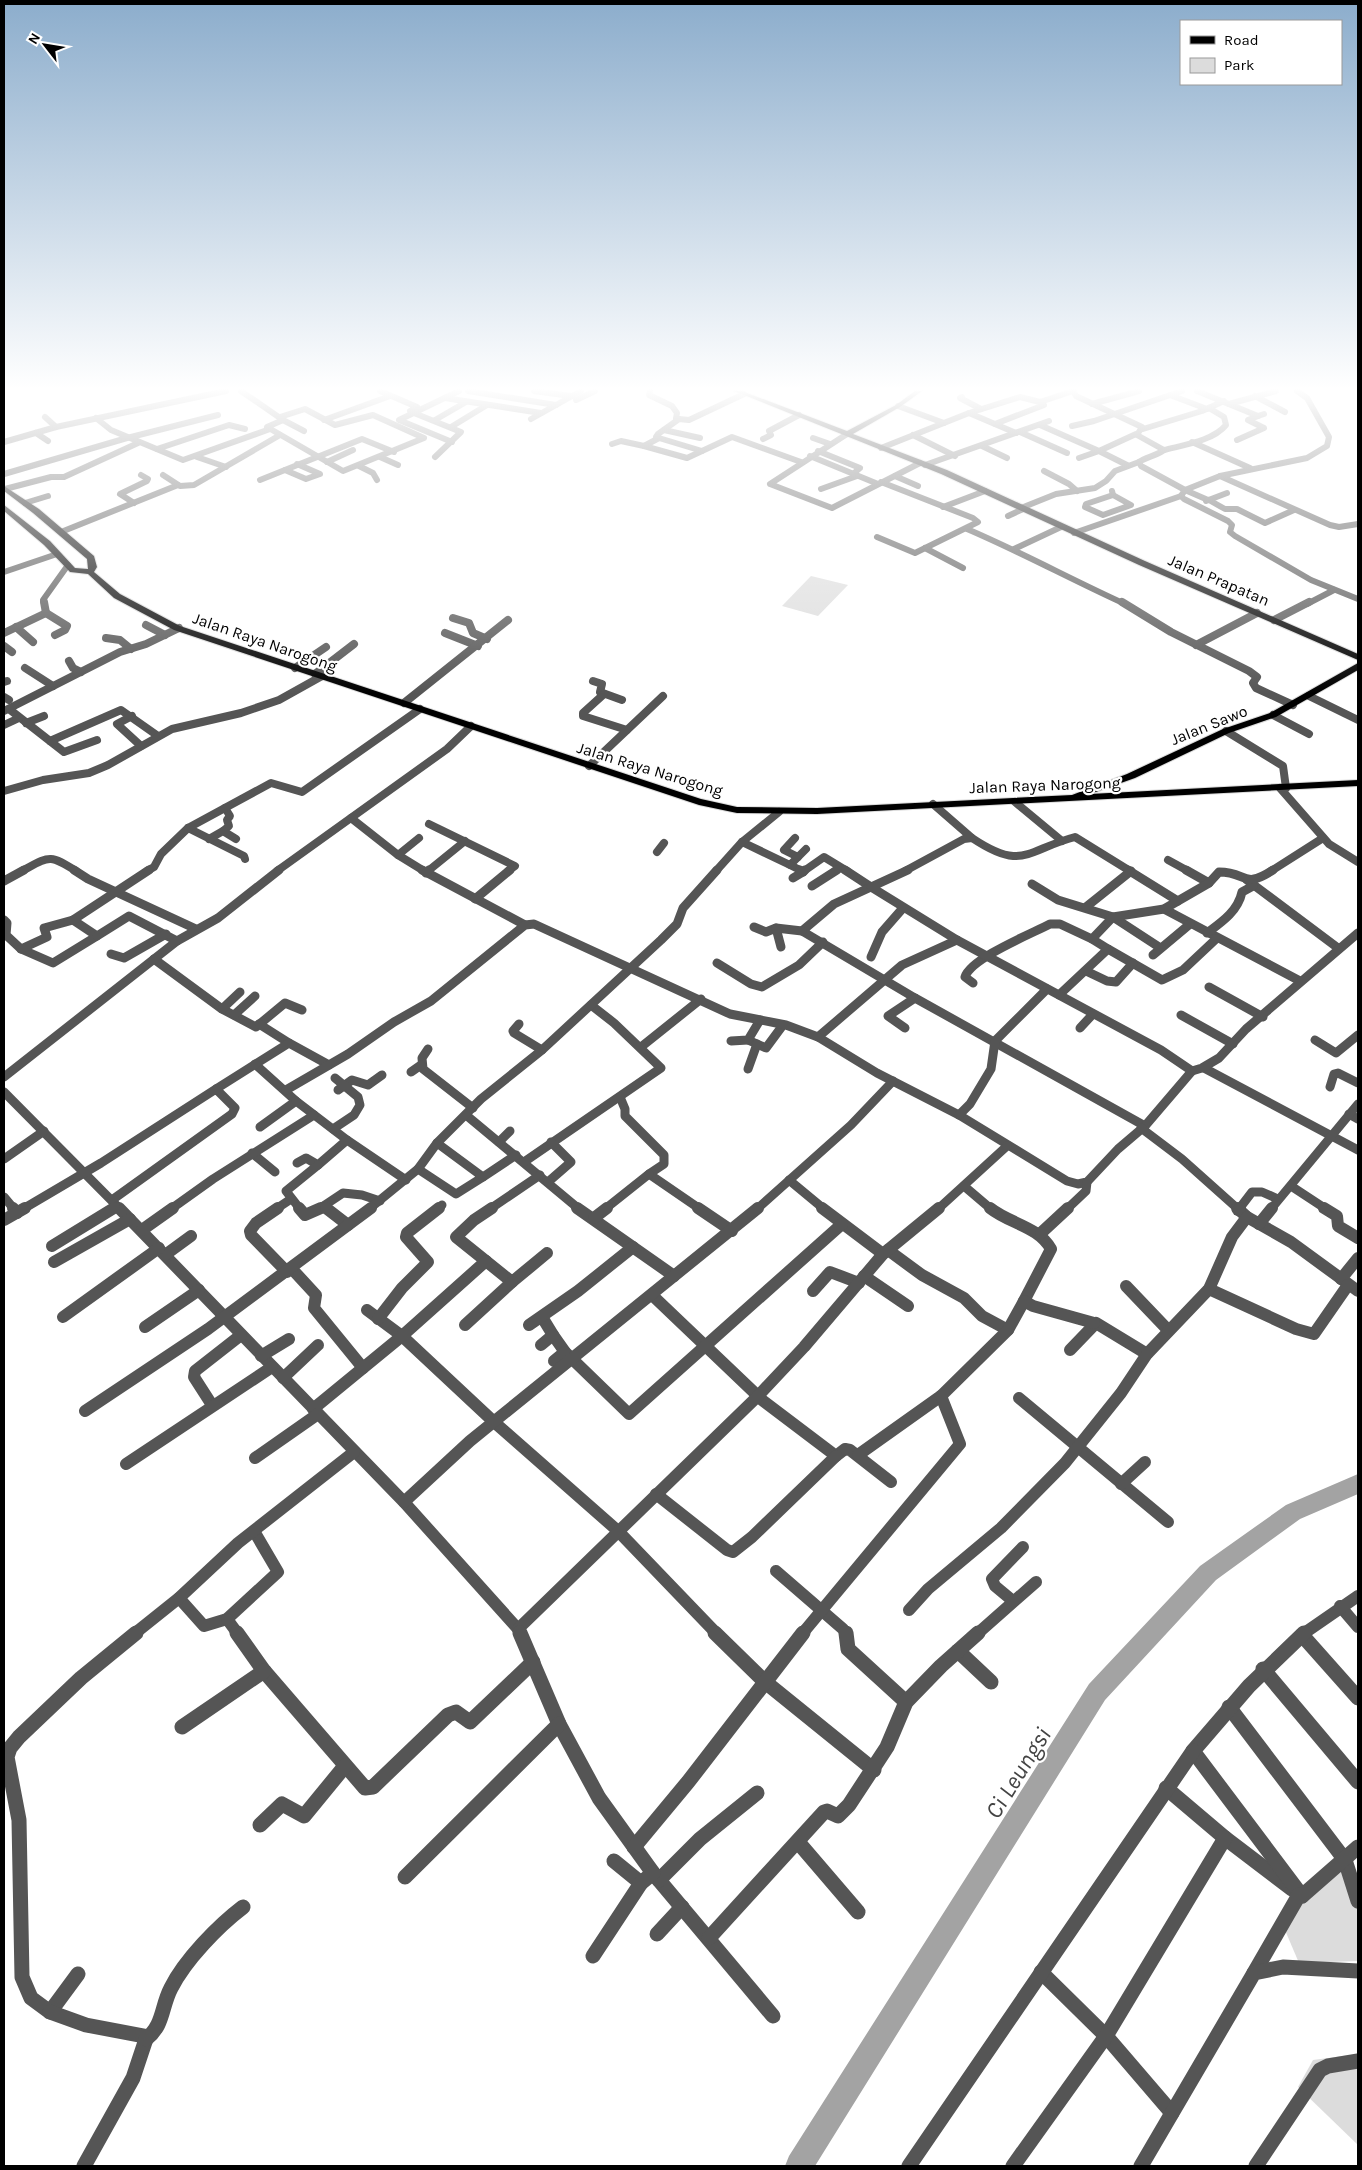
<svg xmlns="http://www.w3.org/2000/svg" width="1362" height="2170" viewBox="0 0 1362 2170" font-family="Karla,sans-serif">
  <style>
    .green { fill: #dcdcdc }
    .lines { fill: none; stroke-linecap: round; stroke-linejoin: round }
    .river { fill: #a3a3a3; fill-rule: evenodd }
    .major-casing { stroke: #dbdbdb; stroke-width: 2 }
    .minor-far4 { stroke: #555; stroke-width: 6 }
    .minor-far3 { stroke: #555; stroke-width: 8 }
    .minor-far2 { stroke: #555; stroke-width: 9 }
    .minor-far1 { stroke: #555; stroke-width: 12 }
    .minor { stroke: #555; stroke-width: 15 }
    .major { fill: #000; fill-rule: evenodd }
    .labels { text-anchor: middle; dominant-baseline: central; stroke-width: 4.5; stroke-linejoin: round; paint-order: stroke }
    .far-street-label { font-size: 16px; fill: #000; stroke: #fff }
    .near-water-label { font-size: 24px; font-style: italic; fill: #444; stroke: #fff }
  </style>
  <rect width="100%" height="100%" fill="#fff"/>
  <g class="green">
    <path d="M811,576l37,9 -30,31 -36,-10z"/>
    <path d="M1345,1853l13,52v56l-59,2 -20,-47z"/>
    <path d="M1358,2054v91l-60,-58 15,-27z"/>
  </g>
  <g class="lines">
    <path class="river" d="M1358,1474v20l-58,25 -84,61 -111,120 -290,466h-30l4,-10 300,-472 111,-118 86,-61z"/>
    <defs>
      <g id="major">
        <path d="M734,391h8l105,40 49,-26 19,-14h7l-22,16 -47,27 94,36 198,91 213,93v6l-219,-95 -198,-91z"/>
        <path d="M4,486l35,23 55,47 3,11 -3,5 26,22 60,32 521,173 36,8 80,1 255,-13 55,-21 96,-45 47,-16 88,-50v7l-82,47 -47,16 -94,45 -45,16 268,-14v6l-541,28 -80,-1 -38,-8 -525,-175 -60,-32 -26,-24 -18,-2 -26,-27 -40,-34v-6l46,36 25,27 13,1 -1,-10 -54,-46 -29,-22z"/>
      </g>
    </defs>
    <use href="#major" class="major-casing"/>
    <g class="minor-far4">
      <path d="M241,391l42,29 21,11"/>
      <path d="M380,391l37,16 -7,4"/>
      <path d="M468,391l88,14"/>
      <path d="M534,391l37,5"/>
      <path d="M650,391l-1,4 23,11 5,7 -1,5 3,1"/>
      <path d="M1073,391l3,5 66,31 -5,8 27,15c-8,6 -18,7 -25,12l2,4 44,24 -4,6 3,3 44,22 4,4 -2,7 5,4 76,44 47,19"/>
      <path d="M1197,391l61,25 6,-2"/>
      <path d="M1170,395l37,14"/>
      <path d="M1255,396l30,16"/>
      <path d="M962,397l-2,1 21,11"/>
      <path d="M445,398l96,15"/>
      <path d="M576,400l19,-9"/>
      <path d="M1092,404l47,-13"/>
      <path d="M1229,404l47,-13"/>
      <path d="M898,406l46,17"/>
      <path d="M414,413l47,19 -26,25"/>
      <path d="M969,413l47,20"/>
      <path d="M45,417l11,10"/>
      <path d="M280,417l25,-8 30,16 38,-10 51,23 -81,33 -76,-44 16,-7"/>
      <path d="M96,418l15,12 72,30 87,-31"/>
      <path d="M531,419l50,-28"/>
      <path d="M324,420l66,-24"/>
      <path d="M435,420l31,-18"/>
      <path d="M995,424l49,-19 -3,-3"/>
      <path d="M1040,425l59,26 37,-17"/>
      <path d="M1072,426l22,-5 88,-30"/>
      <path d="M451,427l36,-22"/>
      <path d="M1143,429l59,-18 22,-10"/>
      <path d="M664,430l36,8"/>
      <path d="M1020,432l47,21"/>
      <path d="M36,433l12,8"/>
      <path d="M847,434l-77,50 62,24 88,-45"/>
      <path d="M913,435l42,21"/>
      <path d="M659,438l43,13"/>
      <path d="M813,438l17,6"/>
      <path d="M763,439l8,-4 -2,-4 30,-16"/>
      <path d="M1237,440l27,-12 -16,-8 10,-4"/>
      <path d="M4,442l52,-15 170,-36"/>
      <path d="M452,442l-53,-22 60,-29"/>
      <path d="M1192,442l58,26"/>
      <path d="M612,444l9,-3 23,5 15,-8 -3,-1 2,-3 21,-15 10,1 55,-26"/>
      <path d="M644,446l43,12 45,-21 69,25"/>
      <path d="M982,446l25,12"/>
      <path d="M881,448l88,-35 51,-16 20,5 33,-11"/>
      <path d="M157,449l72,-24 16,4"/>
      <path d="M1164,450c19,-5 49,-9 62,-25l-2,-8 -15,-9"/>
      <path d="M818,451l42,17 -7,6"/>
      <path d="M810,456l68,28"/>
      <path d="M197,457l29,10"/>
      <path d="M380,457l18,8"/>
      <path d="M1079,458l20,-7 28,14"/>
      <path d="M327,462l26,-12"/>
      <path d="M925,465l124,-44"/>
      <path d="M359,466l14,7 4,7"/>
      <path d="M285,470l21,9 14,-5 -23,-10"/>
      <path d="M1044,471l25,13 8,7"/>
      <path d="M4,474l123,-36 91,-23"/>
      <path d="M163,475l17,11 14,-1 86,-50"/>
      <path d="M895,476l23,10"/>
      <path d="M1220,476l110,49 9,2 19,-3"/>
      <path d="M260,480l102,-41 32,13"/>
      <path d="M5,489l46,-12h13l74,-34"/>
      <path d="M821,489l36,-13"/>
      <path d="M1185,490l35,-14 87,-18 20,-12 2,-9 -22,-39 -10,-7"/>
      <path d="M1185,490l23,10"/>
      <path d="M1112,491l1,4"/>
      <path d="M1113,495l18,10 -28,10 -18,-8 1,-3z"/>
      <path d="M1209,500l16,9h12l28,14 29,-13"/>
      <path d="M1206,501l21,-8"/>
      <path d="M25,503l23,-7"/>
      <path d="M134,503l-14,-9 27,-13 1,-2 -7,-4"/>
      <path d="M943,507l42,-16"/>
      <path d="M1021,508l35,-14 39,-6 11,-7 9,-10 24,-9"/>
      <path d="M1008,516l15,-7"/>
      <path d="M967,529c54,23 105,51 158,75"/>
      <path d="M61,532l117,-47"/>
      <path d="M1074,533l107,-37"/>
      <path d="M877,537l38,16 63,-31 -5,-4 -92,-36"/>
      <path d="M925,548l38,20"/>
      <path d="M1014,549l47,-22"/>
      <path d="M4,572l53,-18"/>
      <path d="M44,604l-1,-4 25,-35"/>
      <path d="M1307,604l27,-14"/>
    </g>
    <g class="minor-far3">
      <path d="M44,602l2,11"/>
      <path d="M1122,602l49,30 78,39 8,6 -4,6 3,5 37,17"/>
      <path d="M46,613l21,13 -2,4 -10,5"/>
      <path d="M453,618l16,5 4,10 14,6"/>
      <path d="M1274,620l35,-18"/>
      <path d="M146,625l19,10"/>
      <path d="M16,627l17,15"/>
      <path d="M4,633l42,-20"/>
      <path d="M445,633l33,13"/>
      <path d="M106,638l14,2 11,9"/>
      <path d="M1196,645l61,-32"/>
      <path d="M4,646l8,6"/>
      <path d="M69,661l4,7 8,4"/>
      <path d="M25,668l28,18"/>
      <path d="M295,668l31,-21"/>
      <path d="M315,674l39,-30"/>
      <path d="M593,681l9,3 -2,8 22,8"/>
      <path d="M4,682l3,-1"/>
      <path d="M604,694l-21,19v3l44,14"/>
      <path d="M1309,696l49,24"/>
      <path d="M4,697l5,3"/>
      <path d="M404,703l104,-83"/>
      <path d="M9,709l55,43 33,-12"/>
      <path d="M4,711l116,-59 26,-8 33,-16"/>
      <path d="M1273,715l36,19"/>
      <path d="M132,716l-15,8 24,22"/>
      <path d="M26,723l18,-7"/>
      <path d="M4,725l15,-7"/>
      <path d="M1226,731l57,35 3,22"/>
      <path d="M50,741l71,-31 37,26"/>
      <path d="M589,766l74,-70"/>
      <path d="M1280,788l49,56 29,18"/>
      <path d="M4,791l39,-11 46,-7 19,-8 64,-36 69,-16 38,-13 43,-24"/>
      <path d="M1015,802l47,39"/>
      <path d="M351,818l47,37 26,16"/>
      <path d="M429,824l86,42 -7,5"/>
      <path d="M188,828l56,28 1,3"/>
      <path d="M223,831l6,-5 -2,-6 3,-4 -5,-8"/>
      <path d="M795,838l-11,12 14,7"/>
      <path d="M972,838c51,34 54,12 103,-1l55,34"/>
      <path d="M209,839l14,-8 13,8"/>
      <path d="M742,842l48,23 16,-16"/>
      <path d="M657,852l7,-9"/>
      <path d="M398,855l21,-17"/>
      <path d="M1168,860l20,11"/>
      <path d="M790,865l12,6"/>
      <path d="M22,871c28,-15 27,-17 54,0"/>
      <path d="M147,871l7,-4 7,-13 27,-26 83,-45 31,9 118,-83"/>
      <path d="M277,871l170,-122 24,-23"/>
      <path d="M428,871l37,-30"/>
      <path d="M716,871l26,-29 37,-30"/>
      <path d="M804,871l20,-14 23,14"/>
      <path d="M835,871l5,-3"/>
      <path d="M905,871l59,-32 8,-1 -39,-34"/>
      <path d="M1271,871l52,-33"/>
    </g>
    <g class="minor-far2">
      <path d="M74,870l14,9 108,50"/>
      <path d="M422,870l103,55"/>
      <path d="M845,870l26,17"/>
      <path d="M1128,870l50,31"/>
      <path d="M1186,870l23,13"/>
      <path d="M803,872l2,-2"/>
      <path d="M426,873l3,-3"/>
      <path d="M793,878l10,-6 -3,-2"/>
      <path d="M1247,880l91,68"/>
      <path d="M4,881l20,-11"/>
      <path d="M1032,884l26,16 55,17 46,30"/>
      <path d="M812,886l25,-16"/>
      <path d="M871,887l-37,17 -32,27 113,67 230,128"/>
      <path d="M475,899l35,-29"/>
      <path d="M1086,907l45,-36"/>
      <path d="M1164,909l136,72"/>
      <path d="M4,920l3,3 -1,12 15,14 32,14 44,-27 -24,-16"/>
      <path d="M754,927l12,5 10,-4 26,3"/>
      <path d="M776,928l5,19"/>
      <path d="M1207,933c15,-11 31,-22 35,-41l11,-6"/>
      <path d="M97,936l32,-20 48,25"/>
      <path d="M21,949l26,-12 -3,-9 29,-8 76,-50"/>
      <path d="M1108,949l54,31 21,-10 33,-31"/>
      <path d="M111,954l13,4 42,-24"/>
      <path d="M1153,955l37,-31"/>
      <path d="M871,957l11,-25 21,-24"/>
      <path d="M154,959l68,50 34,18 29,-24 17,7"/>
      <path d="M717,963l34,21 11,3 37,-22 24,-23"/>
      <path d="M1086,971l21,10 9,1 17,-19"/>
      <path d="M973,983l-8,-6c6,-19 66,-43 85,-53h10l32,15"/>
      <path d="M1209,987l54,30"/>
      <path d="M1059,995l49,-46 -16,-10 21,-22 51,-8 45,-26 10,-11c29,0 23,18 54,-2"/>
      <path d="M222,1009l18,-17"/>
      <path d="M234,1015l21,-19"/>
      <path d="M1181,1015l52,29"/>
      <path d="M259,1024l30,19"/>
      <path d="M519,1024l-6,7 1,2 28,17"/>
      <path d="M905,1028l-17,-12 27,-18"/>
      <path d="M1080,1028l13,-14"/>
      <path d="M818,1037l84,-72 55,-25"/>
      <path d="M748,1040l18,8 17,-23"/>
      <path d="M1315,1040l21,13 22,-18"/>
      <path d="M731,1041l17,-1 12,-20"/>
      <path d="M641,1047l60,-48"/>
      <path d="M428,1049l-6,9 1,11 50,39"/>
      <path d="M255,1064l41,37 -36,26"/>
      <path d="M1204,1068l154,82"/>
      <path d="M748,1069l9,-25"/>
      <path d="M1192,1071l10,-3 17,-10 27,-29 112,-96"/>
      <path d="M411,1072l10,-7"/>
      <path d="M4,1077l173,-136 41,-23 61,-48"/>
      <path d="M1330,1087l4,-13 4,-1 20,10"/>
      <path d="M216,1089l73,-46 40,22"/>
      <path d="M286,1090l62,-36 46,-32 37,-21 94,-76 9,-1 196,90 56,11 32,12 59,36 82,42 108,66 11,3 9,-2 31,-33 27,-23 47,-55 -31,-21 -204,-110 -86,-53 37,-17"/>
      <path d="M338,1090l14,-10 16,5 14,-10"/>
      <path d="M4,1092l116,117"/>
      <path d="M620,1097l5,12v7l39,39v9l-15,10 51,35"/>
      <path d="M296,1101l51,39 59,40"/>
      <path d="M1349,1114l9,5"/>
      <path d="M466,1115l113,94"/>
      <path d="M959,1115l11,-11 21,-35 4,-28 52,-52"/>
      <path d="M1141,1128l41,31 56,50"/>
      <path d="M333,1129l21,-14 6,-10 -2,-8 -23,-19"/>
      <path d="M499,1142l11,-11"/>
      <path d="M252,1153l23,19"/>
      <path d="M4,1159l40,-28"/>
      <path d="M524,1162l137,-94 -47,-45 -23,-18"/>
      <path d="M297,1163l9,-5 12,7 29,-25"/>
      <path d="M418,1169l38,25 27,-17 -46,-34"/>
      <path d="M483,1177l33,-22"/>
      <path d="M789,1180l35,29"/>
      <path d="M548,1182l23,-20 -20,-20"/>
      <path d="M964,1186l27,23"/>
      <path d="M1291,1186l35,23"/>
      <path d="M4,1197l10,12"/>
      <path d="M324,1206l4,3"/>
      <path d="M23,1209l78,-46 115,-74 19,19 -3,6 -120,86"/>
      <path d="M112,1209l5,-3"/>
      <path d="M171,1209l42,-30 101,-64"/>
      <path d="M276,1209l15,-10"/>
      <path d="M300,1209l-14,-18 32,-26"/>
      <path d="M319,1209l24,-16 19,2 18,6"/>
      <path d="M369,1209l49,-40 19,-26 44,-44 61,-49 119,-110 16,-16 6,-16 34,-38"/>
      <path d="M437,1209l5,-4"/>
      <path d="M490,1209l50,-34"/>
      <path d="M605,1209l44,-35"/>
      <path d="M757,1209l94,-84 42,-44"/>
      <path d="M938,1209l69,-63"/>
      <path d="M1067,1209l19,-18 1,-9"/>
      <path d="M1239,1209l13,-17h10l16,7"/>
      <path d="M1271,1209l87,-105"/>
    </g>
    <g class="minor-far1">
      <path d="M13,1208l4,5"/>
      <path d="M119,1208l285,294 114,127 2,5"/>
      <path d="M278,1208l-22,15 -6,8 1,4 36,37"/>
      <path d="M299,1208l6,7 16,-7"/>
      <path d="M326,1208l22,17"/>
      <path d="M492,1208l-18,12 -18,17 56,45 35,-29"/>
      <path d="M577,1208l97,68"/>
      <path d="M698,1208l34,23"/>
      <path d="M822,1208l61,46"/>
      <path d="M990,1208c20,16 48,18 61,41l-27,52"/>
      <path d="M1237,1208l10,9 44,25 67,49"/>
      <path d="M1324,1208l13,8 1,10 20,12"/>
      <path d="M1238,1210l2,-2"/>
      <path d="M594,1218l13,-10"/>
      <path d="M4,1220l21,-12"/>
      <path d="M1259,1224l13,-16"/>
      <path d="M142,1230l31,-22"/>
      <path d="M1041,1233l27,-25"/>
      <path d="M52,1246l62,-38"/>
      <path d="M888,1250l34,25 42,23 18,18 26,14"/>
      <path d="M165,1255l26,-19"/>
      <path d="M54,1262l76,-43"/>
      <path d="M292,1269l24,26 -2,13 49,60"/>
      <path d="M864,1276l44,30"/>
      <path d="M1341,1279l17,-21"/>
      <path d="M1126,1286l42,44"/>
      <path d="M1209,1289l87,40 18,5 34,-49"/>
      <path d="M813,1291l17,-19 29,11"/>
      <path d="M652,1295l110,105 74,56 9,-7 5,1 41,32"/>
      <path d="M367,1310l35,26 92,86 124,109 99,103"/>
      <path d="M63,1317l96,-69"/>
      <path d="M542,1317l11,18"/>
      <path d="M378,1319l24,-31 26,-26 -22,-25 1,-4 32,-25"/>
      <path d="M465,1325l47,-43"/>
      <path d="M529,1325l49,-34 55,-44"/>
      <path d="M145,1327l54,-37"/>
      <path d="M541,1345l12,-10 12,17 64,62 213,-190"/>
      <path d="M1070,1350l26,-27 51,31"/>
      <path d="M261,1356l28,-17"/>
      <path d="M554,1361l11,-9"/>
      <path d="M283,1378l35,-33"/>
      <path d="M1019,1398l149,124"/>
      <path d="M212,1405l-18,-28 1,-6 46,-36"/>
      <path d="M313,1409l89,-73 84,-75"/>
      <path d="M85,1411l123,-82 163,-121"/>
      <path d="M858,1455l83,-59"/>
      <path d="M255,1458l63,-44"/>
      <path d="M126,1464l146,-97"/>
      <path d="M1121,1484l24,-22"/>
      <path d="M656,1494l71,56 6,2 19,-15 84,-81"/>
      <path d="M404,1502l66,-61 288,-233"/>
      <path d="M776,1571l67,58 3,5"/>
      <path d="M179,1598l25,28 23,-7 51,-47 -24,-41"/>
      <path d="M1013,1601l-18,-15 -3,-7 31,-32"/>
      <path d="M1340,1606l18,21"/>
      <path d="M909,1610l19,-21 73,-61 64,-65 56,-70 26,-39 62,-65 23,-52 15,-20"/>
      <path d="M227,1619l11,15"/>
      <path d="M518,1629l240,-233 46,-49 79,-93 56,-46"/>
      <path d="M134,1634l45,-36 59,-55 116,-91"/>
      <path d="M802,1634l158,-190 -19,-48 67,-66 16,-29 9,5 61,17"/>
      <path d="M977,1634l59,-52"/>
      <path d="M1303,1634l55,-38"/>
    </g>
    <g class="minor">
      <path d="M237,1633l27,38 101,117 8,-1 75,-72 8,-3 14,10 63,-60"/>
      <path d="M520,1633l39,91 40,74 54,75 120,143"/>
      <path d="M715,1633l49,48 110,89"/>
      <path d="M846,1633l2,16 58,53"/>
      <path d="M1302,1635l56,63"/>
      <path d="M958,1651l33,31"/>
      <path d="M1263,1669l95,113"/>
      <path d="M1229,1707l116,153 13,41"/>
      <path d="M182,1727l82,-56"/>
      <path d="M1166,1788l59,50 67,51"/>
      <path d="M260,1825l22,-21 22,12 41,-50"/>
      <path d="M798,1842l60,70"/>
      <path d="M634,1847l54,-65 115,-149"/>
      <path d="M614,1861l27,22"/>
      <path d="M405,1877l154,-153"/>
      <path d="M659,1880l41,-41 57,-46"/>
      <path d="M1302,1896l-109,-145 56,-65 55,-53"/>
      <path d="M657,1934l25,-27"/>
      <path d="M709,1938l115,-126 3,-1 11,5 11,-11 38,-58 19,-45 35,-36 37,-33"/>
      <path d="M593,1956l48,-73 12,-10"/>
      <path d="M1041,1972l65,64 66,77"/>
      <path d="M1254,1973l45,-78 3,1 56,-49"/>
      <path d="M78,1974l-28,38 -19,-14 -9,-21 -3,-157 -12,-63 3,-9 9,-11 62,-59 55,-45"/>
      <path d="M50,2012l36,13 58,11 2,3 -13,39 -49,88"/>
      <path d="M146,2039c18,-14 15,-32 25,-51 14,-28 47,-62 72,-81"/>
      <path d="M909,2166l284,-415"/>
      <path d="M1013,2166l93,-130 119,-198"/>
      <path d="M1141,2166l113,-193 29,-6 75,4"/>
      <path d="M1256,2166l64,-96 8,-4 30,-5"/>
    </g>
    <use href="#major" class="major"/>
  </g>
  <linearGradient id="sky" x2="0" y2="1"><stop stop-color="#8cadcc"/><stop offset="0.56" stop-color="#fff"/><stop offset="1" stop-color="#fff" stop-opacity="0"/></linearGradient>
  <rect width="1362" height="694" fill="url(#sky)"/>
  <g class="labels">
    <g class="far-street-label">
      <text transform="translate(1219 580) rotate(23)">Jalan Prapatan</text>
      <text transform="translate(265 642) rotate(19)">Jalan Raya Narogong</text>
      <text transform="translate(1209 725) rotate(-22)">Jalan Sawo</text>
      <text transform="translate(650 769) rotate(17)">Jalan Raya Narogong</text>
      <text transform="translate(1045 785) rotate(-2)">Jalan Raya Narogong</text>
    </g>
    <g class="near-water-label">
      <text transform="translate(1018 1773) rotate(-58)">Ci Leungsi</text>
    </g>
  </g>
  <rect width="1362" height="2170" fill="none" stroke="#000000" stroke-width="10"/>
  <rect x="1180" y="20" width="162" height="65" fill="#ffffff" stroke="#999999"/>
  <rect x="1190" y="36" width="25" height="8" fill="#000000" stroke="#999999"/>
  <text x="1224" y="45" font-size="15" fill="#000000">Road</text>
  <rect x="1190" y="58" width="25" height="15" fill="#dcdcdc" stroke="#999999"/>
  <text x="1224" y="70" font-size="15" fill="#000000">Park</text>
  <g transform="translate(45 45) rotate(301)" stroke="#ffffff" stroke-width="4" paint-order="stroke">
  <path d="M0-4L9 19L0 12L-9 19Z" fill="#000000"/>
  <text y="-8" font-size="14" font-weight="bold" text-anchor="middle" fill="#000000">N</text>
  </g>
</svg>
